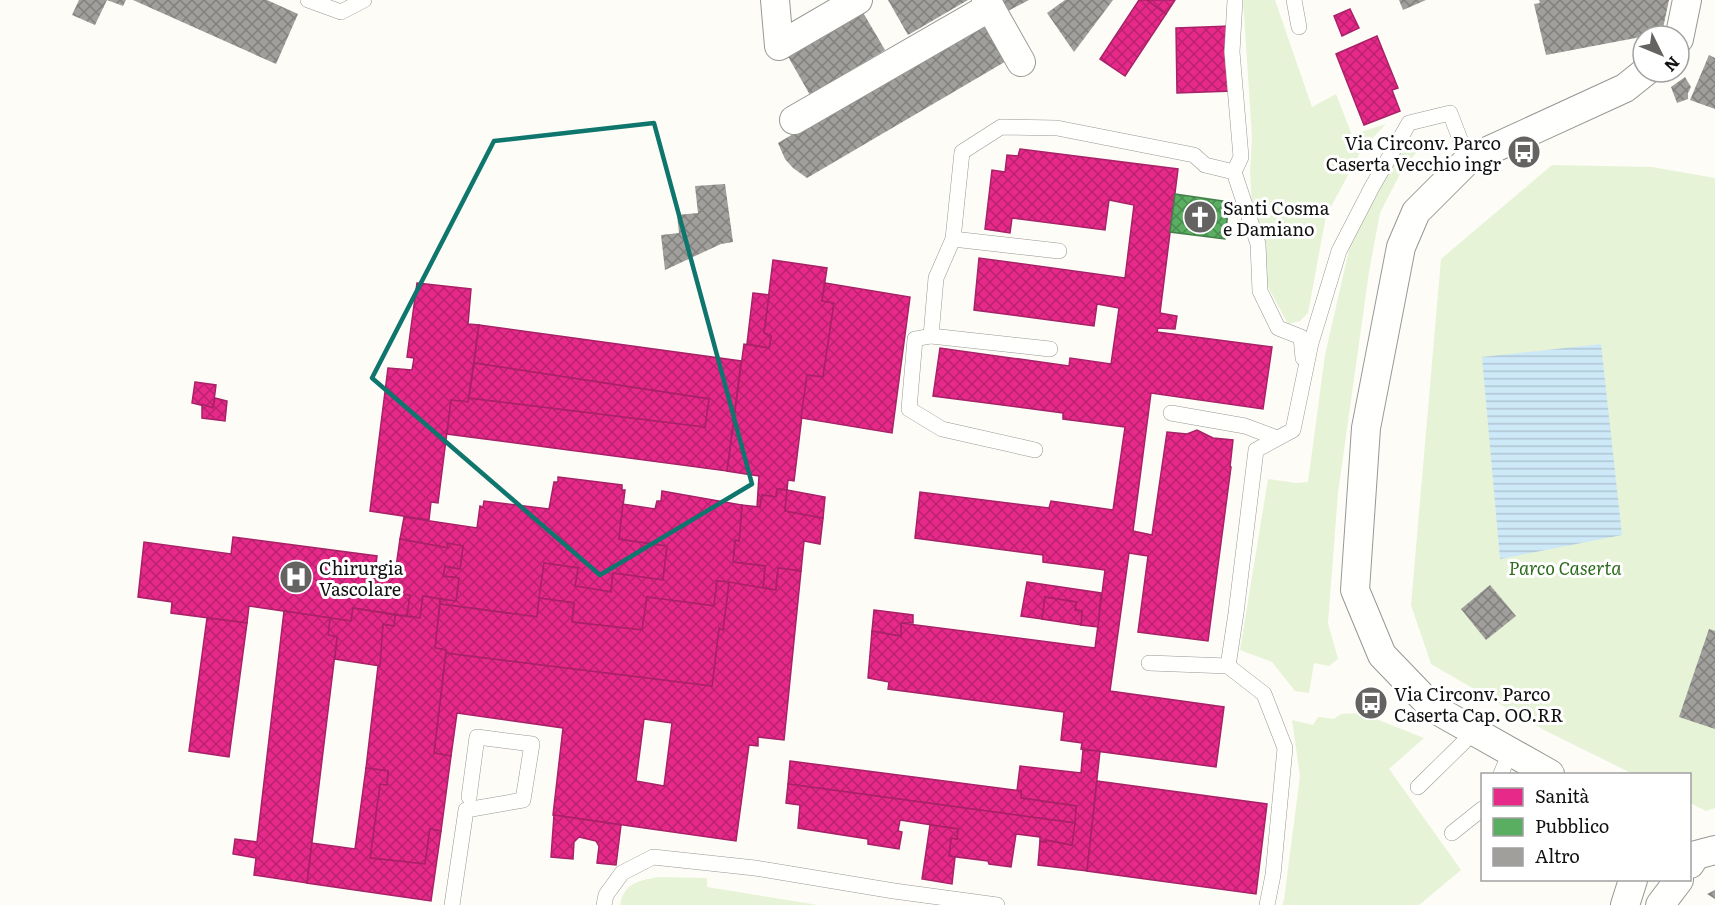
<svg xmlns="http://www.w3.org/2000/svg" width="1715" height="905" viewBox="0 0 1715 905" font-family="Literata,serif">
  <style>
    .green { fill: #e7f3d7 }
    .water { fill: url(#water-rules) }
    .health { fill: url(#health-cross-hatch); stroke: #a72266; stroke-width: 1.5; fill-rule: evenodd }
    .public { fill: url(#public-cross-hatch); stroke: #447f49; stroke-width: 1.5 }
    .building { fill: url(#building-cross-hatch) }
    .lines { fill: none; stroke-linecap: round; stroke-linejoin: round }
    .service-casing { stroke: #979795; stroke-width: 16 }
    .minor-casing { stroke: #979795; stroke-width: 30 }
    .service { stroke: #fffffe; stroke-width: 15 }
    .minor { stroke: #fffffe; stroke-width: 28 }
    .marked { fill: none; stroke: #0f766e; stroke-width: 4.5; stroke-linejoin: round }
    .labels { text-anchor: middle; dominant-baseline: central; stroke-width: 6; stroke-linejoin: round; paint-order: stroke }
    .poi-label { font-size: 18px; fill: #111; stroke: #fff; text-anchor: start }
    .park-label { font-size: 18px; font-style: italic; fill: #2f6b1f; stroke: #fff }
  </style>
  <defs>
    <pattern id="water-rules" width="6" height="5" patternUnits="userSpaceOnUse" patternTransform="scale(1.5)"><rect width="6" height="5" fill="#cde8f7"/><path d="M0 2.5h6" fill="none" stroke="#afc6d3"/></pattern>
    <pattern id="health-cross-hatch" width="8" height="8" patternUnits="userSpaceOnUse" patternTransform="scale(1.5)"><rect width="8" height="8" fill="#e7298a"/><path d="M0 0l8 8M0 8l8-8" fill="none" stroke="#ba226f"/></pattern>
    <pattern id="public-cross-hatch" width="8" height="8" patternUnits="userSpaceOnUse" patternTransform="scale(1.5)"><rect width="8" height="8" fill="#5aae61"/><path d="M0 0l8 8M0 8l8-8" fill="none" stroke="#498c4f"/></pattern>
    <pattern id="building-cross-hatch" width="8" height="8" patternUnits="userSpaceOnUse" patternTransform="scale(1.5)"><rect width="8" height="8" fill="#a19f9c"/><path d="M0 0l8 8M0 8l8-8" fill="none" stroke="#82807e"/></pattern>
  </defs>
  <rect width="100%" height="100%" fill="#fdfcf7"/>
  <g class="green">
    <path d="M1243,0h32l37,107 24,-13 16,41 34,-11 -24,25 -36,67 -18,97 -8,8 -12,3 -21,-39 -2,-38 -13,-44 -2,-30 2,-36z"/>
    <path d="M1414,139l5,10 -18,23 -21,41 -11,59 -31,221 -10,130 10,36 -9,7 -15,-3 -5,30 -14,-2 -23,-29 -32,-12 28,-171 28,4 12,-1 17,-127 24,-105 11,-30 34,-62z"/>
    <path d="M1552,165l100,2 63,11v630l-9,3 -16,-8v-29h-57l-87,-43 -115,-67 -20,-59 30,-346z"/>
    <path d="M1361,713l63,25 -35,31 72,101 -42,35h-137l2,-5 16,-124 -8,-56 21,5 5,-8 16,2 7,-5z"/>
    <path d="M658,877l49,1v9l111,18h-198c4,-22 18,-24 38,-28z"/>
  </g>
  <path class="water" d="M1601,344l21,191 -122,24 -18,-202z"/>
  <g class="health">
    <path d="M1139,0h8l19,14 -41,62 -25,-17z"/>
    <path d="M1147,0h28l-9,14z"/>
    <path d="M1350,9l9,19 -17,8 -8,-20z"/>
    <path d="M1231,26l2,65 -56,2 -1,-65z"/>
    <path d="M1377,36l21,52 -6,2 8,21 -36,14 -28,-71z"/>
    <path d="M1020,149l158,20 -18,144 17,3 -2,13 -17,-1 -1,4 115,15 -9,62 -112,-16 -18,138 19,4 15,-103 20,2 10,-4 16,8 20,2 -3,27h1l-23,174 -70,-9 10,-76 -19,-3 -19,138 114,16 -8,60 -135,-18 1,-6 -21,-3 3,-28 -176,-23 1,-7 -21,-4 4,-47 29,5v-13l194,25 10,-78 -62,-8v-7l-128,-17 5,-46 129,16 2,-7 62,9 12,-83 -62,-8v-6l-130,-17 7,-48 129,18 1,-8 41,6 8,-56 -22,-4 -3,22 -120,-16 5,-52 146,20 9,-73 -25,-5 -4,30 -93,-12 -2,15 -25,-4 7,-59 13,2 2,-17 11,1z"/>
    <path d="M773,260l54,8 -5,33 12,2 -11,74 -16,-2 -13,106 -6,-1 -1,10 -10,-1 -1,8 -14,-2 -2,12h-3l2,-31 -32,-5 17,-127 25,4 2,-12 -7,-3z"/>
    <path d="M417,283l54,6 -3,35 11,1 -11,77 -17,-2 -13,103 -7,-1 -2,18 -59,-9 18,-143 24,2 2,-12 -7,-1z"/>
    <path d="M825,283l85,14 -18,136 -91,-15 6,-43 16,2 11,-74 -12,-2z"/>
    <path d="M753,293l16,2 -5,38 7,3 -2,12 -22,-4z"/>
    <path d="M479,325l262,36 -14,110 -280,-37 4,-34 17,2 1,-4 236,29 4,-28 -235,-36z"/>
    <path d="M474,363l235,36 -4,28 -236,-29z"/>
    <path d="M195,382l21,3 -3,23 -21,-5z"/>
    <path d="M215,398l12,3 -2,20 -23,-3v-14l11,4z"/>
    <path d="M558,477l64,8v5h3l-6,49 48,7 -4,34 -50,-7 -2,19 -36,-6 3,-18 -34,-5 -7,54 -97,-13v-5l16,2 3,-23 -16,-2 2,-10 15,3 3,-23 -16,-3 1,5 -48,-9 4,-22 73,11 3,-22 3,1 1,-6 65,8 5,-27h4z"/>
    <path d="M777,489l10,1 -2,21 38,7 -3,26 -16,-3 -3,30 -23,-3 -2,22 -13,-2 2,-22 -32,-4 2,-22 4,1 3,-36 18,2 2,-12 14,2z"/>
    <path d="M787,490l38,7 -2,21 -38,-7z"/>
    <path d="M662,491l80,14 -3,36 -4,-1 -2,22 32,4 -2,22 -46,-7 -3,25 -67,-9 -5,33 -70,-8 2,-19 -35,-5 5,-35 34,5 -3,18 36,6 2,-19 50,7 4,-34 -48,-7 4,-35 32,5 2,-8h4z"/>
    <path d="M233,537l144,19 -4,34 37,5 -3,21 -54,-8 -2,13 -102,-15 -2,17 -76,-10 1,-11 -34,-5 6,-55 87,12z"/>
    <path d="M400,539l48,9 -1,-5 16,3 -3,23 -15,-3 -2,10 16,2 -3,23 -33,-5 -3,22 -13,-2 3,-21 -37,-5 3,-26 20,3z"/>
    <path d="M778,568l23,3 -17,169 -26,-3v9l-9,-1 -13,96 -183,-26 10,-87 -106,-15 -6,43 -17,-3 12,-100 266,33 7,-58 4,2 6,-48 47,8zM644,719l28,4 -8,63 -28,-5z"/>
    <path d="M717,581l12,1 -6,48 -4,-2 -7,58 -266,-33v-3l-11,-2 5,-44 97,13 2,-19 35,5 -2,19 70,8 5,-33 67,9z"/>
    <path d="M1027,582l74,11 -3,34 -17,-2 1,-14 -7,-1 1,-8 -31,-5 -3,22 -21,-3z"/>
    <path d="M423,596l17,3 -5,49 11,2 -12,103 17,3 -10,75 -11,-2 -5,35 -55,-6 10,-74 7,1 1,-14 -22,-3 17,-144 11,2 1,-11 25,3z"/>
    <path d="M1045,597l31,5 -1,8 7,1 -1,14 -39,-6z"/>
    <path d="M353,608l42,7 -1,11 -11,-2 -3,42 -45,-7 2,-22 -9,-2 2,-17 21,3z"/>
    <path d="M874,610l39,5v8h-12v13l-29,-5z"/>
    <path d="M284,611l46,7 -2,17 9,2 -30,246 -53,-8 2,-17 -23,-4 2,-15 22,3z"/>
    <path d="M207,618l40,5 -18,134 -40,-6z"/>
    <path d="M1083,750l17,1 -13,120 -49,-6 2,-24 6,1v-2l26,5 4,-39 -55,-8v-7h-4l3,-25 61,7z"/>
    <path d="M790,761l231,30v7l55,8 -1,17 -287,-39z"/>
    <path d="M366,768l22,3 -1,14 -7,-1 -10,74 55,6 5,-35 11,2 -10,70 -124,-18 5,-40 43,6z"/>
    <path d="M1097,781l170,23 -11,90 -169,-23z"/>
    <path d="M788,784l287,39 -3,22 -26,-5v2l-6,-1v-4l-24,-3 -5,33 -22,-3 -1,-3 -39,-5 2,-18 6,1 1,-10 -58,-9 -2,11 4,1 -3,17 -31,-5v-5l-70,-11 2,-23 -14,-2z"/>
    <path d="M554,815l67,10 -5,40 -19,-2 2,-17 -3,-5 -17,-4 -5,5 -1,17 -22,-2z"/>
    <path d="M930,825l28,4 -1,10 -6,-1 -2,18 6,1 -3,27 -30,-5z"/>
  </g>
  <path class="public" d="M1175,194l54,8 -4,37 -55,-7z"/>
  <g class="building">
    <path d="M79,0h47l-3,6 -16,-6 -12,25 -23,-10z"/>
    <path d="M133,0h134l31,14 -22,50z"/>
    <path d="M888,0h80l-60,35z"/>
    <path d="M1002,0h27l-21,11z"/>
    <path d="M1065,0h48l-39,52 -27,-39z"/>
    <path d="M1399,0h27l-23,10z"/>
    <path d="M1539,0h130l-7,33 -116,22 -12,-51 6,-1z"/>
    <path d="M861,9l24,41 -75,45 -24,-42z"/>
    <path d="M984,20l24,40 -201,118 -14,-10 -8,-9 -7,-16z"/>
    <path d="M1709,55l6,3v51l-25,-9z"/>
    <path d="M1685,77l6,10 -3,6v6l-11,4 -6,-16z"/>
    <path d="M725,184l8,58 -12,2 -56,26 -4,-35 18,-2 -2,-18 21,-2 -3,-27z"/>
    <path d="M1490,585l26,31 -30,24 -25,-31z"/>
    <path d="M1709,629l6,2v98l-36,-12z"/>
    <path d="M1715,890v9l-8,-5z"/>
  </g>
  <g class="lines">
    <defs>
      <g id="service">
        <path d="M308,0l33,12 23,-12"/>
        <path d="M1294,0l5,27"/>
        <path d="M1234,172l7,-15 -9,-105 3,-52"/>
        <path d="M953,239l106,12"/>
        <path d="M931,336l119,13"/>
        <path d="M1171,413l74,13 32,12"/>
        <path d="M1035,450l-93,-21 -33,-20 6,-70 16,-3 5,-58 17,-39 9,-87 39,-25 56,1 137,27 11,10 29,7 24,72 2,47 18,37 23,9 2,21"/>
        <path d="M1149,663l79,3"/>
        <path d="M1501,774l9,-22"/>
        <path d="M1418,787l56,-55"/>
        <path d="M1452,833l30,-24"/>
        <path d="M452,905l14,-95 57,-10 9,-56 -55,-7 -8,60"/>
        <path d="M604,905l2,-10 16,-22 31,-16 102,11 139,23 103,14"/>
        <path d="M1267,905l6,-30 12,-127 -21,-54 -36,-28 8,-53 20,-163 37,-20 18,-87 28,-92 33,-64 37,-64 41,-10 18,47"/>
      </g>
      <g id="minor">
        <path d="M775,0l4,46 79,-46"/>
        <path d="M986,0l35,62"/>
        <path d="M1679,39l8,-39"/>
        <path d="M794,120l196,-113"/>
        <path d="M1550,774l-117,-66 -51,-53 -27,-65 11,-162 35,-181 15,-35 52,-52 157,-72 20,-16"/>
        <path d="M1690,864l6,-9 19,-5"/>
        <path d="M1625,905l8,-25"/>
        <path d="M1660,905l19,-25"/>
      </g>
    </defs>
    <use href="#service" class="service-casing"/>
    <use href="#minor" class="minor-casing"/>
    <use href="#service" class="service"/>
    <use href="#minor" class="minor"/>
  </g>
  <path class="marked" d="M654,123l98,361 -152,91 -228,-197 122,-237z"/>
  <defs>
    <symbol id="bus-disc" viewBox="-11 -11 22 22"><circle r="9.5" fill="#646362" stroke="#fff"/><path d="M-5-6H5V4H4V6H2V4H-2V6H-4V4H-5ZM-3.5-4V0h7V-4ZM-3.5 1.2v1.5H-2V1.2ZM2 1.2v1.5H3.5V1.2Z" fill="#fff"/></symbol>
    <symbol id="church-disc" viewBox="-11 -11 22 22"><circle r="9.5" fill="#646362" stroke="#fff"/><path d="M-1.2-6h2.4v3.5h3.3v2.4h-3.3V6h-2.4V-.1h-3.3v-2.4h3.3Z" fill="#fff"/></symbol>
    <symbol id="hospital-disc" viewBox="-11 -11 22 22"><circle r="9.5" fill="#646362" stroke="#fff"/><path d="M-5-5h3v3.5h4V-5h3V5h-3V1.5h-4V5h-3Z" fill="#fff"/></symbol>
  </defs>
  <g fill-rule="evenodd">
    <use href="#bus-disc" x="1505" y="133" width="38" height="38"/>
    <use href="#church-disc" x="1181" y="198" width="38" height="38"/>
    <use href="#hospital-disc" x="277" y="558" width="38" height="38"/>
    <use href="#bus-disc" x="1352" y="684" width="38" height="38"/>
  </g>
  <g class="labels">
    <g class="poi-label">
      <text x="1501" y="142" text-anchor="end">Via Circonv. Parco<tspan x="1501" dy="21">Caserta Vecchio ingr</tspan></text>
      <text x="1223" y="207">Santi Cosma<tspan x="1223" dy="21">e Damiano</tspan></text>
      <text x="319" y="567">Chirurgia<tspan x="319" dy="21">Vascolare</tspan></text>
      <text x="1394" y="693">Via Circonv. Parco<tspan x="1394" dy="21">Caserta Cap. OO.RR</tspan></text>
    </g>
    <g class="park-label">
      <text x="1565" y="567">Parco Caserta</text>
    </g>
  </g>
  <rect x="1481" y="773" width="210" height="108" fill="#ffffff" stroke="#a0a0a0" stroke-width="1.5"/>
  <rect x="1493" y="788" width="30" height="18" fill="#e7298a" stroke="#a0a0a0" stroke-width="1.5"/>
  <text x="1535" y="803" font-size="18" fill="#111111">Sanità</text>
  <rect x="1493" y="818" width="30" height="18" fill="#5aae61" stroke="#a0a0a0" stroke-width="1.5"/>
  <text x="1535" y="833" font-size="18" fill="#111111">Pubblico</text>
  <rect x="1493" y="848" width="30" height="18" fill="#a19f9c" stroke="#a0a0a0" stroke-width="1.5"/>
  <text x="1535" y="863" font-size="18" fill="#111111">Altro</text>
  <g transform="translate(1661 54) rotate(133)"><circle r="28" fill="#ffffff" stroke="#a0a0a0" stroke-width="1.5"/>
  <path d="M0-4.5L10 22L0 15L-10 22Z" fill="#646362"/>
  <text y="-9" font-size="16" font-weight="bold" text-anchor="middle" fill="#111111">N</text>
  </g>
</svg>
